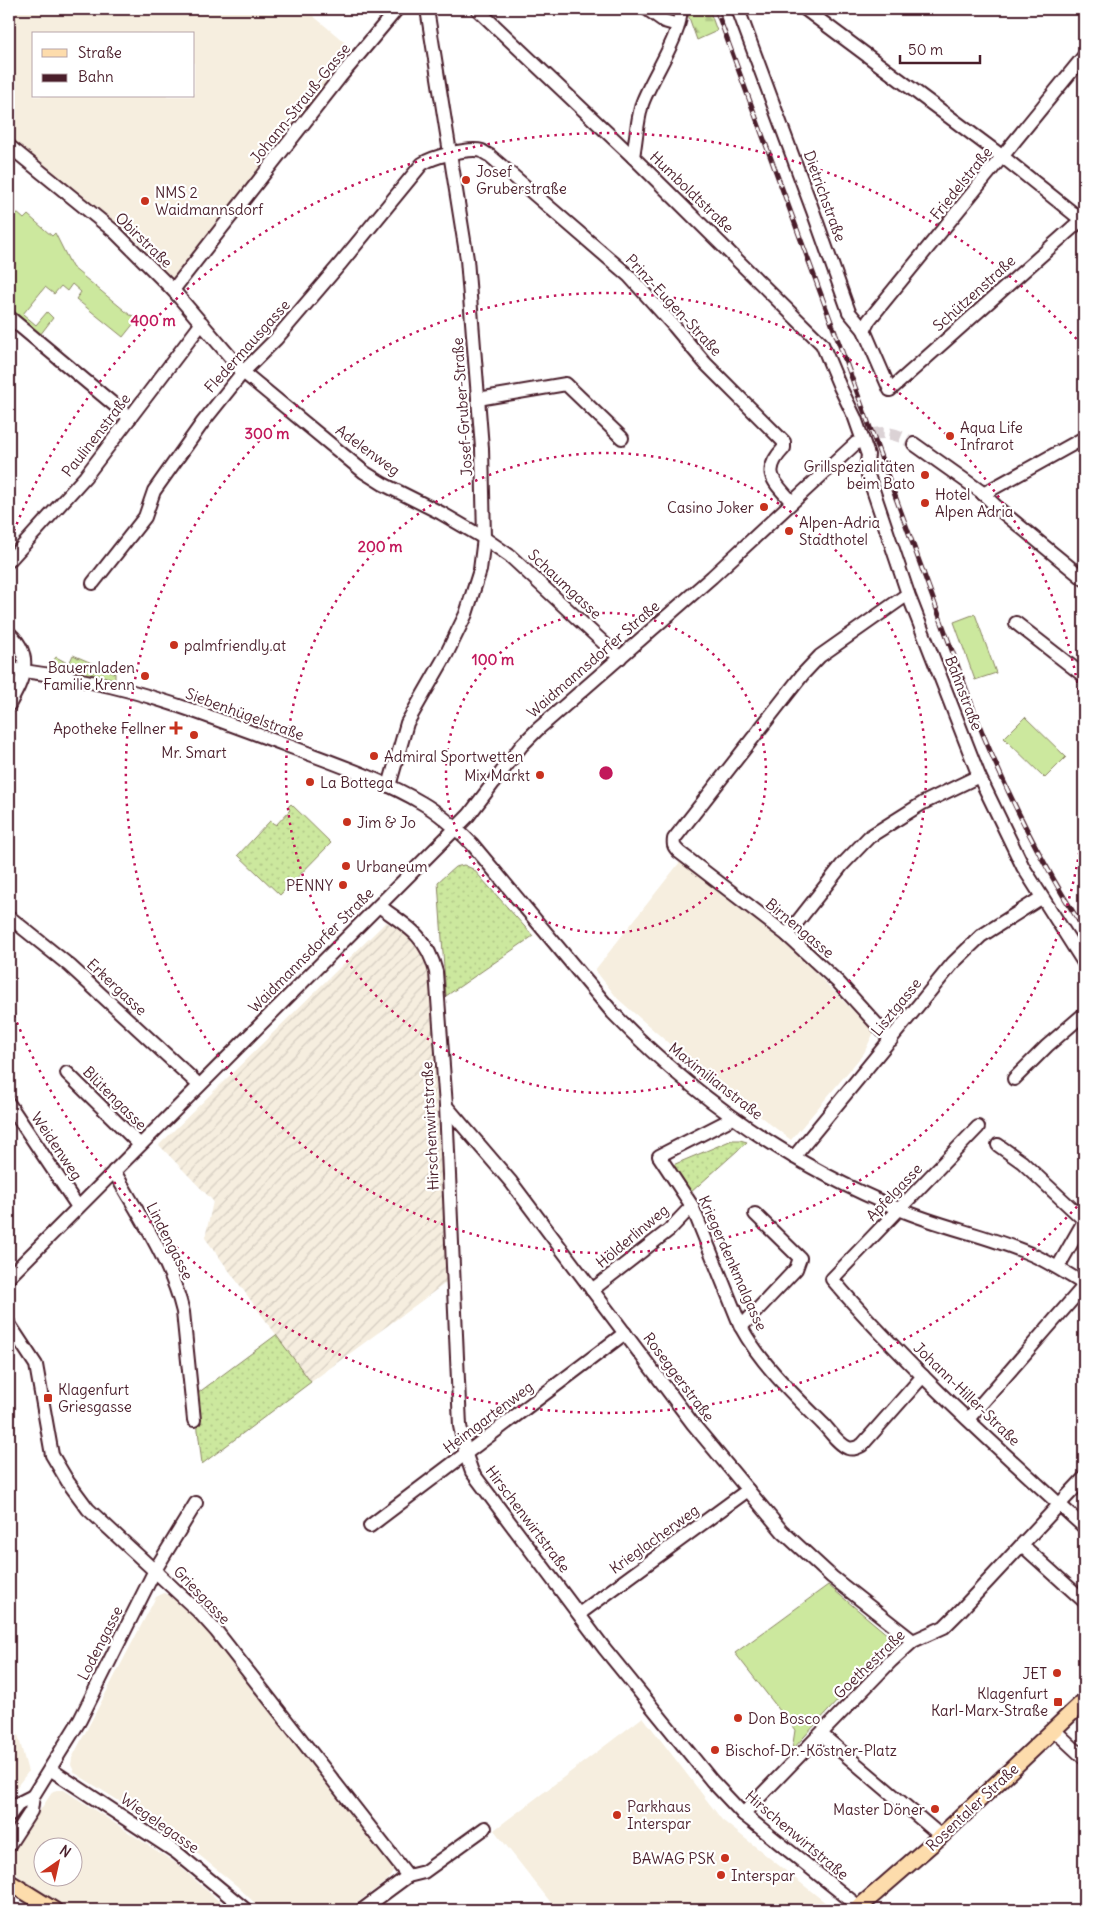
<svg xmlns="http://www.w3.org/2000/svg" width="1093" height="1919" viewBox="0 0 1093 1919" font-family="Delius,sans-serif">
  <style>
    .built { fill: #f6eedf; fill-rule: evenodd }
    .industrial { fill: url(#industrial-furrows) }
    .grass { fill: url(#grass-dots); stroke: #8b8464 }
    .forest { fill: url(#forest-firs); stroke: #8b8464 }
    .garden { fill: #cce89e; stroke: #8b8464 }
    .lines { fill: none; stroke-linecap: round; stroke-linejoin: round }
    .minor-tunnel { stroke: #dbd2d5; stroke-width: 12; stroke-dasharray: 12 6; stroke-linecap: butt }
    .minor-casing { stroke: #4a1f2b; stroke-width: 16 }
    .major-casing { stroke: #4a1f2b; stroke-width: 19 }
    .minor { stroke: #fff; stroke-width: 12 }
    .major { stroke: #fddcac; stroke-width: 15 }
    .rail-casing { stroke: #4a1f2b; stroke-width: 5 }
    .rail { stroke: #fff; stroke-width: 3; stroke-dasharray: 9; stroke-linecap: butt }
    .ring { fill: none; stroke: #c2185b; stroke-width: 2.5; stroke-dasharray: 2.5 5 }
    .poi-dot { fill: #c8321e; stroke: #fff; stroke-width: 2 }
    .labels { text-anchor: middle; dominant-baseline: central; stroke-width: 4.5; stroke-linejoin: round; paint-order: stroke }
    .street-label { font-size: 15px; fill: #4a1f2b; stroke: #fff }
    .poi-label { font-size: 15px; fill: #4a1f2b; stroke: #fff; text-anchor: start }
    .centre { fill: #c2185b; stroke: #fff; stroke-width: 2.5 }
    .ring-label { font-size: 15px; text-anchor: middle; font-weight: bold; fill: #c2185b; stroke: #fff; stroke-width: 4.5; stroke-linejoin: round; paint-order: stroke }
  </style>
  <defs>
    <pattern id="industrial-furrows" width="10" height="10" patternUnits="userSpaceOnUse" patternTransform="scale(1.25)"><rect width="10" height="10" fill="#f6eedf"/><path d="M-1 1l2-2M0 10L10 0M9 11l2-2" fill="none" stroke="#d4ccc0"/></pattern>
    <pattern id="grass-dots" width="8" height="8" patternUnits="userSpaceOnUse" patternTransform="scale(1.25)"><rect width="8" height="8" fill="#cce89e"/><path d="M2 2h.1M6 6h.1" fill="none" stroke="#b1c788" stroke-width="1.8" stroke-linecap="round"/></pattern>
    <pattern id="forest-firs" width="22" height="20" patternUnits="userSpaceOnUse" patternTransform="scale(1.25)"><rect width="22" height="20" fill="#cce89e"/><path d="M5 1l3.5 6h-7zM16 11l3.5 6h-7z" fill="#b1c788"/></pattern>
  </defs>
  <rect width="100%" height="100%" fill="#fff"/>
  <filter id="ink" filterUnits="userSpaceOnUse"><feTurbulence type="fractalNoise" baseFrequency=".02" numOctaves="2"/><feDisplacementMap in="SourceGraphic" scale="10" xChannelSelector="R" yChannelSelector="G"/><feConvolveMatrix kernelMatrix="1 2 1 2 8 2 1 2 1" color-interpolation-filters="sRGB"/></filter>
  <g filter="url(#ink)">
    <g class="built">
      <path d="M9,9h296l50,42 -182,229 -40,-43 -124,-99zM34,34h160v62h-160z"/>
      <path d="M680,862l112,87 82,83 -10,21 -73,87 -94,-72 -79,-69 -23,-29z"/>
      <path d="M164,1593l5,2 38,34 186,237v6l-5,8 -41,30h-85l-25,-24 -55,-45 -107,-68 -4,-8 1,-7 84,-161z"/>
      <path d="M9,1701l19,71 -19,25z"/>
      <path d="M643,1717l79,103 104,83 -1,7h-279l6,-6 -58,-74z"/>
      <path d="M57,1790h7l113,74 52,46h-161l-45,-29 -8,-9 -4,-9 1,-10 8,-13 33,-49zM42,1846h30v30h-30z"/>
    </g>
    <path class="industrial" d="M386,922l20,11 13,12 11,23 17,314 -136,100 -106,-144 8,-37 -54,-56z"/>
    <g class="grass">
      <path d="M73,655l42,18v6l-65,-13 6,-9 13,7z"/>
      <path d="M291,804l40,39 -51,52 -42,-40 32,-34 6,4 14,-15 -2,-3z"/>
      <path d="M464,865l9,4 60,67 -87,60 -8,-114 17,-15z"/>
      <path d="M732,1140h8l7,2 -57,51 -17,-28z"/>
      <path d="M276,1335l35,47 -109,82 -8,-68z"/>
    </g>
    <path class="forest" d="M686,9h23l8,22 -20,9z"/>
    <g class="garden">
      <path d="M9,206l15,13 4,-4 24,21 3,-3 17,34 58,48 9,2 -16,20 -47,-38 5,-7 -9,-8 -5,7 -6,-5 -7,8 -9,-7 -22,27 13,11 11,-13 6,6 -13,17 -31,-26v-48l1,-2 -1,-2z"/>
      <path d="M975,614l21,59 -21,7 -21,-58z"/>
      <path d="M1025,717l41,40 -21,21 -41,-40z"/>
      <path d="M828,1585l61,51 -1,10 -96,104 3,-20 -60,-77z"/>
    </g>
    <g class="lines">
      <path class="minor-tunnel" d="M856,443c20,-15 38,-12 58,1"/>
      <defs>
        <g id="minor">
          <path d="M477,9l156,148 189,187 18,43 15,31 13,37 -2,14 42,125 71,182 44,91 61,96"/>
          <path d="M647,9l17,12 14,4"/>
          <path d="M738,9l75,202 36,101 15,18 26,60 191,-170"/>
          <path d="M805,9l198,148 81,65"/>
          <path d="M9,146l106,86 58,58 70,82 121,100 19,12 58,29 43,25 26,18 110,102"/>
          <path d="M633,157c3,-17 4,-36 9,-53 8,-24 42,-73 38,-95"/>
          <path d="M173,290l167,-213 57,-68"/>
          <path d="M9,317l121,101"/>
          <path d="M864,330l5,-10 215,-264"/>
          <path d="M478,399l88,-15 56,54"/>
          <path d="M914,444l66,47 20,19 84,69"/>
          <path d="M983,494l101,-56"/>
          <path d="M9,561l76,-84 117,-154"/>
          <path d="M93,583l52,-66 9,-26 49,-69 40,-50 33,-33 64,-75 82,-100c10,-7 47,-17 60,-13 2,1 4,3 7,4l140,121 45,50 31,37 79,79v6c-23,24 -11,33 8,54"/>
          <path d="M1016,623l68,53"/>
          <path d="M9,633c26,24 14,46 0,72"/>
          <path d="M9,669c27,4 55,7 82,13 67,13 132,40 195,63 44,17 96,34 136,58 19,11 35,26 50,41l141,169c81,84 178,152 286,196 44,19 92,27 136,47 17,8 33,18 49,28"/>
          <path d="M389,786l18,-63 39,-68 20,-41 14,-44 4,-32 -2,-90 -15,-189 -40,-250"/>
          <path d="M379,906c28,20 48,30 57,66l10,134 14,320 6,29 6,17 132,176 108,133 31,33 120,96"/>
          <path d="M9,917l61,49 129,119"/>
          <path d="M787,935l55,-70 27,-28 54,-34 56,-27"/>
          <path d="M891,1040l-52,-57 -52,-48 -108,-83c-5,-5 -6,-7 -5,-13l129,-165 17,-18 88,-62"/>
          <path d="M67,1073l73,72"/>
          <path d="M1014,1079l33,-33 37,-32"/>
          <path d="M9,1104l69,103"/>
          <path d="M446,1106l65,76 182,242 89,107 50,46 81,64"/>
          <path d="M733,1118l-74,38 33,50 49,121c20,37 52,67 82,97 7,7 15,20 25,24 6,2 10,-1 14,-3l61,-69"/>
          <path d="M978,1127l-146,152c77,90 165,168 252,248"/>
          <path d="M998,1145l24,17 61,57v4l-25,44"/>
          <path d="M794,1157l159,-194 28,-27 60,-38"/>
          <path d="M114,1171c25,45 57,90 69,141l11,108"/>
          <path d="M9,1277l460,-462 53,-70 16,-16 174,-152 144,-134"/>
          <path d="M592,1290l77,-60 23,-24"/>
          <path d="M9,1324l27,41 16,90 16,27 20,27 111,103 18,20 191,244"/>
          <path d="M741,1327l55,-58 4,-11 -45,-44"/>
          <path d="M968,1419l116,-133"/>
          <path d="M370,1526l255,-193"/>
          <path d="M1022,1545l62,56"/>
          <path d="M579,1614l169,-124"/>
          <path d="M1054,1730l30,28"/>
          <path d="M821,1734l120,102"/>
          <path d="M50,1769l126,83 70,58"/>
          <path d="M743,1814l148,-153 22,-20 31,-14 15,-15 125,-134"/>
          <path d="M9,1816l10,-13 14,-7"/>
          <path d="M9,1845l22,-34 2,-15 47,-76 75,-150 41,-67"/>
          <path d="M362,1910l46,-34 16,-4 61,-44"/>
        </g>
        <g id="major">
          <path d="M9,1882l45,28"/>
          <path d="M856,1910l85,-74 143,-135"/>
        </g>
      </defs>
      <use href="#minor" class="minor-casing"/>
      <use href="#major" class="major-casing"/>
      <use href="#minor" class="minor"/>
      <use href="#major" class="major"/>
      <defs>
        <path id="rail" d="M716,9l266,723c29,69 61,135 102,197"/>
      </defs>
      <use href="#rail" class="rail-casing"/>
      <use href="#rail" class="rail"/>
    </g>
  </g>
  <g class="ring">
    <circle cx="606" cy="773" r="160"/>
    <circle cx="606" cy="773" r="320"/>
    <path d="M1084 815A480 480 0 1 1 1084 731"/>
    <path d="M1082 1201A640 640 0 0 1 11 1008M11 538A640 640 0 0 1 1082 345"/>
  </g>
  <g class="poi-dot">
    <circle cx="466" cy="180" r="5"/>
    <circle cx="145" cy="201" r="5"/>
    <circle cx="950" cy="436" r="5"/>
    <circle cx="925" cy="475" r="5"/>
    <circle cx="925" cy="503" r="5"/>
    <circle cx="764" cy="507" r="5"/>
    <circle cx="789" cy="531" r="5"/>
    <circle cx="174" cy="645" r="5"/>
    <circle cx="145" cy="676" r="5"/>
    <path d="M173.5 720.5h5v5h5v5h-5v5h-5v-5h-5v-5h5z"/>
    <circle cx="194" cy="735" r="5"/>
    <circle cx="374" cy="756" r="5"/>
    <circle cx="540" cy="775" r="5"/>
    <circle cx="310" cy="782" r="5"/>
    <circle cx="347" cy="822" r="5"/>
    <circle cx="346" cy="866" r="5"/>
    <circle cx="343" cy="885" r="5"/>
    <rect x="43" y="1393" width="10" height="10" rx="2.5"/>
    <circle cx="1057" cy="1673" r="5"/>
    <rect x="1053" y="1697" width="10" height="10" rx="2.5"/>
    <circle cx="738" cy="1718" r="5"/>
    <circle cx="715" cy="1750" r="5"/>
    <circle cx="935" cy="1809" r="5"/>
    <circle cx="617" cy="1815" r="5"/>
    <circle cx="725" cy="1858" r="5"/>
    <circle cx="721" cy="1875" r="5"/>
  </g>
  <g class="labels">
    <g class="street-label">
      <text transform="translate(300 103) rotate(-51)">Johann-Strauß-Gasse</text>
      <text transform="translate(961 183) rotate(-51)">Friedelstraße</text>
      <text transform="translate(692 192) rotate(44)">Humboldtstraße</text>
      <text transform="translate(825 196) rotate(70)">Dietrichstraße</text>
      <text transform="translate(144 240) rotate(44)">Obirstraße</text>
      <text transform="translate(974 293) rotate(-42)">Schützenstraße</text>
      <text transform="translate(674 305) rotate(47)">Prinz-Eugen-Straße</text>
      <text transform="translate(247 346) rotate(-48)">Fledermausgasse</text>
      <text transform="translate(462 407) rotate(-94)">Josef-Gruber-Straße</text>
      <text transform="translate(96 435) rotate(-52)">Paulinenstraße</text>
      <text transform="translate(368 450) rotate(36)">Adelenweg</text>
      <text transform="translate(565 584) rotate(43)">Schaumgasse</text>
      <text transform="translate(593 659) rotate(-41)">Waidmannsdorfer Straße</text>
      <text transform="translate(964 693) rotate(69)">Bahnstraße</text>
      <text transform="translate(245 714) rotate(20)">Siebenhügelstraße</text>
      <text transform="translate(800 928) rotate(40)">Birnengasse</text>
      <text transform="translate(311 950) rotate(-45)">Waidmannsdorfer Straße</text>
      <text transform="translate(117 987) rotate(43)">Erkergasse</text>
      <text transform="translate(896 1007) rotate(-51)">Lisztgasse</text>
      <text transform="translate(716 1081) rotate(38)">Maximilianstraße</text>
      <text transform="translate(115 1098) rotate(45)">Blütengasse</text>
      <text transform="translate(430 1126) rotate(-93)">Hirschenwirtstraße</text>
      <text transform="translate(57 1146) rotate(56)">Weidenweg</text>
      <text transform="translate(894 1192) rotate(-46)">Apfelgasse</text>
      <text transform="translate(632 1236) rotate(-40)">Hölderlinweg</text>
      <text transform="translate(170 1241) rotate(63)">Lindengasse</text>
      <text transform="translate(733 1263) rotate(66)">Kriegerdenkmalgasse</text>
      <text transform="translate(679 1377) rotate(53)">Roseggerstraße</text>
      <text transform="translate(967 1394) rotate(44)">Johann-Hiller-Straße</text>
      <text transform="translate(488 1417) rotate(-37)">Heimgartenweg</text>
      <text transform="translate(528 1519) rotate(53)">Hirschenwirtstraße</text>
      <text transform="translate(654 1539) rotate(-36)">Krieglacherweg</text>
      <text transform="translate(202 1595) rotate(46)">Griesgasse</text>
      <text transform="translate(100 1643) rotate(-63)">Lodengasse</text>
      <text transform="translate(869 1664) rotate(-44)">Goethestraße</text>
      <text transform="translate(972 1807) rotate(-43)">Rosentaler Straße</text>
      <text transform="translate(160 1823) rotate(35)">Wiegelegasse</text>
      <text transform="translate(797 1835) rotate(40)">Hirschenwirtstraße</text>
    </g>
    <g class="poi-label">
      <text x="476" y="171">Josef<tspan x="476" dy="17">Gruberstraße</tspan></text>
      <text x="155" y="192">NMS 2<tspan x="155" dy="17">Waidmannsdorf</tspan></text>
      <text x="960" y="427">Aqua Life<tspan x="960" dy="17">Infrarot</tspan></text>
      <text x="915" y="466" text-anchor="end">Grillspezialitäten<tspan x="915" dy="17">beim Bato</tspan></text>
      <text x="935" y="494">Hotel<tspan x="935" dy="17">Alpen Adria</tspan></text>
      <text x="754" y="507" text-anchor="end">Casino Joker</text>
      <text x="799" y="522">Alpen-Adria<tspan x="799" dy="17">Stadthotel</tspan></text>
      <text x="184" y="645">palmfriendly.at</text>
      <text x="135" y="667" text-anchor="end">Bauernladen<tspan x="135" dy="17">Familie Krenn</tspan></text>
      <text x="166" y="728" text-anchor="end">Apotheke Fellner</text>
      <text x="194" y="752" text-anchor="middle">Mr. Smart</text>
      <text x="384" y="756">Admiral Sportwetten</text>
      <text x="530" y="775" text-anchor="end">Mix Markt</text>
      <text x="320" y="782">La Bottega</text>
      <text x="357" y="822">Jim &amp; Jo</text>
      <text x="356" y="866">Urbaneum</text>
      <text x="333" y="885" text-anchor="end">PENNY</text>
      <text x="58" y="1389">Klagenfurt<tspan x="58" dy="17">Griesgasse</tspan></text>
      <text x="1047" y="1673" text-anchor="end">JET</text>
      <text x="1048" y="1693" text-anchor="end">Klagenfurt<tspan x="1048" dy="17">Karl-Marx-Straße</tspan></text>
      <text x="748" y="1718">Don Bosco</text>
      <text x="725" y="1750">Bischof-Dr.-Köstner-Platz</text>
      <text x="627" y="1806">Parkhaus<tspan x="627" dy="17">Interspar</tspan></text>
      <text x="925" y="1809" text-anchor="end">Master Döner</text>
      <text x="715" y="1858" text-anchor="end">BAWAG PSK</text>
      <text x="731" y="1875">Interspar</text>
    </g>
  </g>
  <circle cx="606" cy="773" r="8" class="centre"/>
  <g class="ring-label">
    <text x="153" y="326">400 m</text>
    <text x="267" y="439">300 m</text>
    <text x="380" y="552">200 m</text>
    <text x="493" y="665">100 m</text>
  </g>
  <rect width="1093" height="1919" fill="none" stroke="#fff" stroke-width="30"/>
  <rect x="15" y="15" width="1063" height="1889" fill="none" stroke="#4a1f2b" stroke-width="2" filter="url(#ink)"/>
  <rect x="32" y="32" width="162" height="65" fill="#ffffff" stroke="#b7a5aa"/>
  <rect x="42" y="49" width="25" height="8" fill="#fddcac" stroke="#b7a5aa"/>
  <text x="78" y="58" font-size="15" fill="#4a1f2b">Straße</text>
  <rect x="42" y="74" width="25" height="8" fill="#4a1f2b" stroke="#b7a5aa"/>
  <text x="78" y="82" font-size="15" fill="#4a1f2b">Bahn</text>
  <g transform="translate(58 1862) rotate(34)"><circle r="24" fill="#ffffff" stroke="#b7a5aa"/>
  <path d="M0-4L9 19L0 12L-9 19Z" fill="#c8321e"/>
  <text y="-8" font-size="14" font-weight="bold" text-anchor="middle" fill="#4a1f2b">N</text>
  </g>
  <path d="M900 55v8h80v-8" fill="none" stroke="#4a1f2b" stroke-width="2.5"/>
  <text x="908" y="55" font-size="15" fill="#4a1f2b" stroke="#ffffff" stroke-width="4" paint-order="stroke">50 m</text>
</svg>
